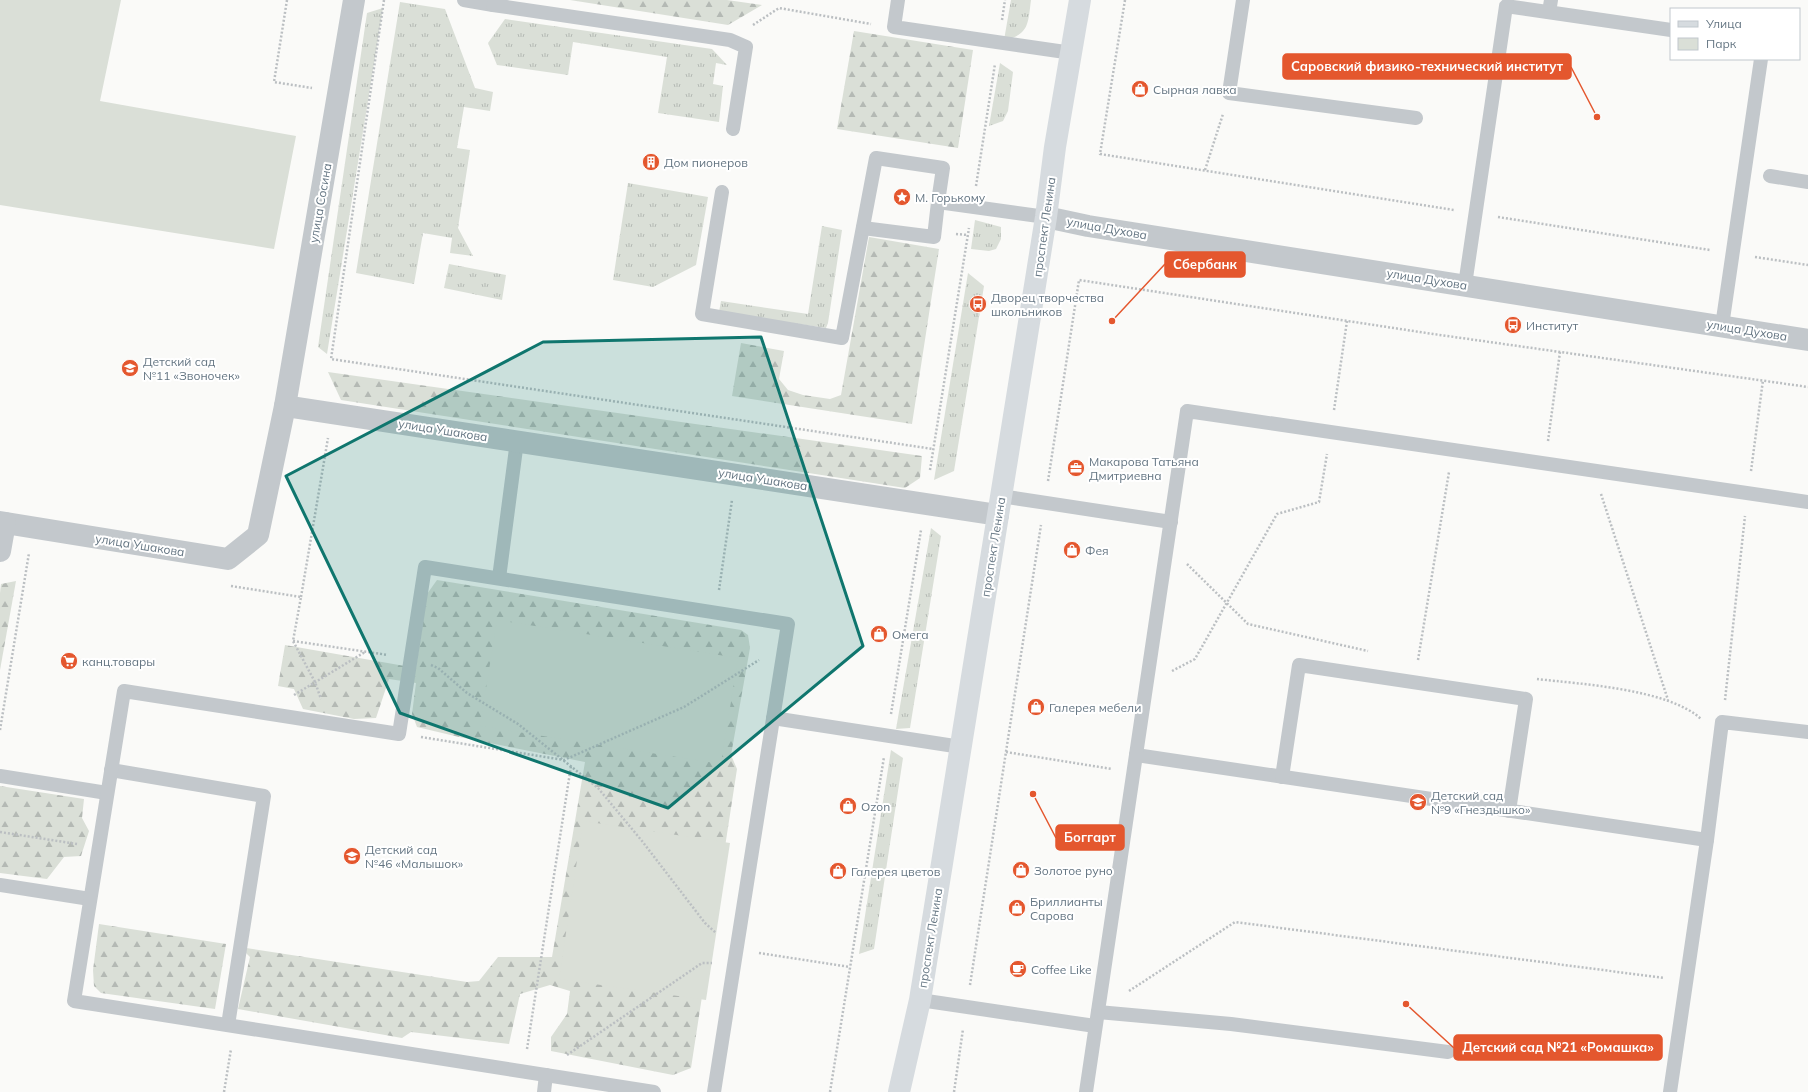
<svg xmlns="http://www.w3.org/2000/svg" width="1808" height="1092" viewBox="0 0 1808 1092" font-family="Mulish,sans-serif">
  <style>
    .grass { fill: url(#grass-tufts) }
    .forest { fill: url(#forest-firs) }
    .park { fill: #dadfd7 }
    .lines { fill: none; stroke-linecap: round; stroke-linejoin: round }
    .path { stroke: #bbbfc2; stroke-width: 2.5; stroke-dasharray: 2 2; stroke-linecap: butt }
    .lane { stroke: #c3c8cc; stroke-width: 14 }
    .street { stroke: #c3c8cc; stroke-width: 22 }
    .secondary { stroke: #d6dbdf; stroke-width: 22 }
    .marked { fill: #0f766e; fill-opacity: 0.2; stroke: #0f766e; stroke-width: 3; stroke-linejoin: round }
    .labels { text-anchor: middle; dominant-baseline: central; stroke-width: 4; stroke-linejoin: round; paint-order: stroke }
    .poi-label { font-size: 12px; fill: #657683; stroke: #fff; text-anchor: start }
    .street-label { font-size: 12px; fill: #657683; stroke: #fff }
    .leader { fill: none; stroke: #e4572e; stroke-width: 1.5 }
    .callout-dot { fill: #e4572e; stroke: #fff; stroke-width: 1.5 }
    .callout { fill: #e4572e; stroke: #e4572e; stroke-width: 1.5 }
    .callout-label { font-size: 13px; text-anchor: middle; font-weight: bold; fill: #fff }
  </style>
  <defs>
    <pattern id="grass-tufts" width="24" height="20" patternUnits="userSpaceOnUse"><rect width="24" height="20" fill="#dadfd7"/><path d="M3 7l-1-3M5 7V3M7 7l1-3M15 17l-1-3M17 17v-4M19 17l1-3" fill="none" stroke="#b4b9b4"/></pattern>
    <pattern id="forest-firs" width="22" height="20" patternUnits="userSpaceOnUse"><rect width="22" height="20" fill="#dadfd7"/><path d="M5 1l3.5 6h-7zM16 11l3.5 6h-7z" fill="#b4b9b4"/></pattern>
  </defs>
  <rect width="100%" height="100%" fill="#fafaf8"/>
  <g class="grass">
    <path d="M1011,0h20c-3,22 -1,35 -27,40z"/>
    <path d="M400,2l45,7 30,79 18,4 -3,19 -26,-4 -7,41 13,2 -12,78 15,28 -23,-3 2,-15 -29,-5 -9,51 -58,-11z"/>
    <path d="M383,8l-56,346 -9,-7 49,-334z"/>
    <path d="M505,19l207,30 15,16 -11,-2 -3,21 10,2 -4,36 -61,-9 9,-56 -94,-15 -5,33 -71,-10 -9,-22z"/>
    <path d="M1000,63l13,9 -5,39 -5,10 -14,5z"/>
    <path d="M628,183l80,14 -12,68 -43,22 -40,-7z"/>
    <path d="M975,220l26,7v12l-5,10 -7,2 -18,-2z"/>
    <path d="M822,226l20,4 -14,93 -2,5 -107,-16 2,-11 87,13z"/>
    <path d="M449,264l57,11 -4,25 -58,-12z"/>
    <path d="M968,273l16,13 -30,185 -20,9z"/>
    <path d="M931,528l10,8 -31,192 -14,1z"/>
    <path d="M891,750l12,8 -29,191 -15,5z"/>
  </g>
  <g class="forest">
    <path d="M570,0h157l35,5 -34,20z"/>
    <path d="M854,31l119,19 -15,98 -121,-19z"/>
    <path d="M869,237l70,12 -27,175 -180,-28 9,-53 43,8 -5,28 9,11 15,5 27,4 11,-4z"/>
    <path d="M328,372l594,84 -2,22 -15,10 -564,-88z"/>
    <path d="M437,580l304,50 7,5 2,13 -19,107 6,14 -46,299 -18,7 -122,-24v-14l16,-23 3,-23 -20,-6 -30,9 -11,50 -98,-12 -9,6 -164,-29 12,-52 -10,-10 227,35 12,-1 19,-24h54l33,-195 -126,-25 -42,-10 -5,-13 4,-31 -27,-4 -13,39 -22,1 -51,-10 -9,-20 -16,-3 7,-41 131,23 11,-74z"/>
    <path d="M16,581l-16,89v-77l1,-9z"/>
    <path d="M0,786l84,13 -2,19 7,13 -8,25 -17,1 -17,22 -47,-6z"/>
    <path d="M99,924l127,20 -11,65 -114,-16 -7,-7 -1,-16z"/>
  </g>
  <g class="park">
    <path d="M0,0h121l-21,101 196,35 -22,113 -274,-44z"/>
    <path d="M497,620l241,38 -17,106 -241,-38z"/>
    <path d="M583,821l147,22 -24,157 -147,-21z"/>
  </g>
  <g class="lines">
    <g class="path">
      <path d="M287,0l-13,82 38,6"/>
      <path d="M384,0l-53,359 602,90"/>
      <path d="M1125,0l-25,154 354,56"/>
      <path d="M1002,20l3,-20"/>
      <path d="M753,25l26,-17 92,16"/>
      <path d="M1205,170l18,-56"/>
      <path d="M976,186l19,-122"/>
      <path d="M1498,217l212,33"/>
      <path d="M956,234l12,1"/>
      <path d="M1755,257l53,8"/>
      <path d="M1334,410l13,-89"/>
      <path d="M1548,441l12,-89"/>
      <path d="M930,470l39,-242"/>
      <path d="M1751,471l12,-91"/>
      <path d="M1048,481l31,-201 354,54 375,53"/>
      <path d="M1601,494l67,206"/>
      <path d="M1187,564l61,60 120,27"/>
      <path d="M231,586l70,11 -8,44 22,41 6,17"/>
      <path d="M719,590l13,-90"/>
      <path d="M301,597l27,-159"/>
      <path d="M293,641l95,14"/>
      <path d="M1418,660l31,-188"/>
      <path d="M431,665l7,3 29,25 51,31 80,64 44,53 63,82 11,10"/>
      <path d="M1172,671l23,-12 82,-145 42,-12 8,-48"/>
      <path d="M1537,679c43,5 132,10 164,40"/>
      <path d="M294,695l71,-43"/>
      <path d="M1725,700l20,-184"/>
      <path d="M891,714l30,-184"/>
      <path d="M0,730l29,-177"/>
      <path d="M421,737l143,23 120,-53 75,-47"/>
      <path d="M1006,752l106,17"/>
      <path d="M0,832l77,12"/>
      <path d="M759,953l91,14"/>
      <path d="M970,985l71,-460"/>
      <path d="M1129,991l106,-69 429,56"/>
      <path d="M527,1049l44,-283"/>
      <path d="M567,1055l135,-92h10"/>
      <path d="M224,1092l7,-43"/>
      <path d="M830,1092l54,-335"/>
      <path d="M954,1092l9,-63"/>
    </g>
    <g class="lane">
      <path d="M464,0l29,5 1,-5"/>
      <path d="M898,0l-4,27 178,26"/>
      <path d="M1243,0l-14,93 187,25"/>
      <path d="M493,5l237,35 16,7 -13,82"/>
      <path d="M1549,12l2,-12"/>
      <path d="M1770,176l38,6"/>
      <path d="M722,192l-20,122 140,24 34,-180 67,10 -5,34 108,15"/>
      <path d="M863,228l71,9 4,-35"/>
      <path d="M1465,285l41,-279 165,24"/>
      <path d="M1722,326l39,-267"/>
      <path d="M1001,496l170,26"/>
      <path d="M499,578l18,-137"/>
      <path d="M773,718l188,29"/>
      <path d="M1136,755l571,85"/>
      <path d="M111,770l153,26 -36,229"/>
      <path d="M0,776l107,17"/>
      <path d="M1282,777l17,-112 227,34 -17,112"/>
      <path d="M0,885l90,14"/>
      <path d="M920,1000l175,26"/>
      <path d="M1098,1012l133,12 217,28"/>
      <path d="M544,1092l2,-17"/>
      <path d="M654,1092l-580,-91 50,-310 275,43 26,-167 363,57 -74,468"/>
      <path d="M1086,1092l101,-681 621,91"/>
      <path d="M1670,1092l37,-252 15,-118 86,10"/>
    </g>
    <g class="street">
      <path d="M1046,217l42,9 720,114"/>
      <path d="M285,406l713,109"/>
      <path d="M0,522l228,37 30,-24 27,-129 69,-406"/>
      <path d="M0,551l5,-28"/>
    </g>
    <path class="secondary" d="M899,1092l21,-92 126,-783 9,-70 25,-147"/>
  </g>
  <path class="marked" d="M761,337l102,309 -195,162 -268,-95 -114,-237 257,-134z"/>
  <defs>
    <symbol id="shop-disc" viewBox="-11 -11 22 22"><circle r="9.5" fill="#e4572e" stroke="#fff"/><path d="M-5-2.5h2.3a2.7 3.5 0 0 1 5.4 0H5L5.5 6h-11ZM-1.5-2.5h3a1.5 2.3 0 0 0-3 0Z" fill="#fff"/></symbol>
    <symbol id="building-disc" viewBox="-11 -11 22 22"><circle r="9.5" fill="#e4572e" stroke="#fff"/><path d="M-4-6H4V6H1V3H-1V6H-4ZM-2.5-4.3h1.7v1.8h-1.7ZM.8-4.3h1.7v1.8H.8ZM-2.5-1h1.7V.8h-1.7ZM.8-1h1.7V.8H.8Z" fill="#fff"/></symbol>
    <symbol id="sight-disc" viewBox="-11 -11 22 22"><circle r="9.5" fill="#e4572e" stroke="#fff"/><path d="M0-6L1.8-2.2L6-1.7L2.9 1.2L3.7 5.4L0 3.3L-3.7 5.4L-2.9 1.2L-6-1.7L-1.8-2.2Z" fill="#fff"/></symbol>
    <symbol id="bus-disc" viewBox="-11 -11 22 22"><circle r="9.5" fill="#e4572e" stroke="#fff"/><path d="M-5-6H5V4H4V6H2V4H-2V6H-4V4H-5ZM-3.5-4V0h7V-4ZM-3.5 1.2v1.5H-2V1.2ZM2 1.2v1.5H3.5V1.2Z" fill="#fff"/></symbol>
    <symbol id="school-disc" viewBox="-11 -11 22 22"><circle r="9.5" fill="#e4572e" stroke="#fff"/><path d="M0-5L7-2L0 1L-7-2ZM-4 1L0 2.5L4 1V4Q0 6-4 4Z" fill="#fff"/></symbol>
    <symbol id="office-disc" viewBox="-11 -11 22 22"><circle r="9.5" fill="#e4572e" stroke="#fff"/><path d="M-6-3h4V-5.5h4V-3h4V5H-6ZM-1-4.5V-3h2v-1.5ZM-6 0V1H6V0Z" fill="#fff"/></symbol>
    <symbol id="supermarket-disc" viewBox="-11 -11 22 22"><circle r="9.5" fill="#e4572e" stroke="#fff"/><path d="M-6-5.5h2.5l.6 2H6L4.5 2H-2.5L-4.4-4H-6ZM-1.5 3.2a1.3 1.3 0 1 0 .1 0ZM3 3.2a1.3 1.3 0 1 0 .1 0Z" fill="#fff"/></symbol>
    <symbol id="cafe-disc" viewBox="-11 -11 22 22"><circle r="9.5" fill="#e4572e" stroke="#fff"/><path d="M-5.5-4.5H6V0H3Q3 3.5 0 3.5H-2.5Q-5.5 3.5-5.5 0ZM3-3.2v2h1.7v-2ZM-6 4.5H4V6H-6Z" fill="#fff"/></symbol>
  </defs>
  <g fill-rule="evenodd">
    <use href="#shop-disc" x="1130" y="79" width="20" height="20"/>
    <use href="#building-disc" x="641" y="152" width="20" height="20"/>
    <use href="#sight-disc" x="892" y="187" width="20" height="20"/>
    <use href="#bus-disc" x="968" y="294" width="20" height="20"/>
    <use href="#bus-disc" x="1503" y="315" width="20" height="20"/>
    <use href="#school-disc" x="120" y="358" width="20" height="20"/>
    <use href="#office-disc" x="1066" y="458" width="20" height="20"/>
    <use href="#shop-disc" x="1062" y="540" width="20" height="20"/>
    <use href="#shop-disc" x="869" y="624" width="20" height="20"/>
    <use href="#supermarket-disc" x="59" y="651" width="20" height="20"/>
    <use href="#shop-disc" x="1026" y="697" width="20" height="20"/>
    <use href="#school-disc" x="1408" y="792" width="20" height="20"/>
    <use href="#shop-disc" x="838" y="796" width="20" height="20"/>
    <use href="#school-disc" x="342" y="846" width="20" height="20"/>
    <use href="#shop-disc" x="1011" y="860" width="20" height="20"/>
    <use href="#shop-disc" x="828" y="861" width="20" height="20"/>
    <use href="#shop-disc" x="1007" y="898" width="20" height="20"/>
    <use href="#cafe-disc" x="1008" y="959" width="20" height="20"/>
  </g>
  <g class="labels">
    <g class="poi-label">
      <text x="1153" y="89">Сырная лавка</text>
      <text x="664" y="162">Дом пионеров</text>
      <text x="915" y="197">М. Горькому</text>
      <text x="991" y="297">Дворец творчества<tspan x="991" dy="14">школьников</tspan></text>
      <text x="1526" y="325">Институт</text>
      <text x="143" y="361">Детский сад<tspan x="143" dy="14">№11 «Звоночек»</tspan></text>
      <text x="1089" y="461">Макарова Татьяна<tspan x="1089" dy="14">Дмитриевна</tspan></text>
      <text x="1085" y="550">Фея</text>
      <text x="892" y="634">Омега</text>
      <text x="82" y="661">канц.товары</text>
      <text x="1049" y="707">Галерея мебели</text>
      <text x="1431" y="795">Детский сад<tspan x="1431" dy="14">№9 «Гнездышко»</tspan></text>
      <text x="861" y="806">Ozon</text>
      <text x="365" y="849">Детский сад<tspan x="365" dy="14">№46 «Малышок»</tspan></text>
      <text x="1034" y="870">Золотое руно</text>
      <text x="851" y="871">Галерея цветов</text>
      <text x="1030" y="901">Бриллианты<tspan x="1030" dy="14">Сарова</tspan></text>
      <text x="1031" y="969">Coffee Like</text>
    </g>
    <g class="street-label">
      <text transform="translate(320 203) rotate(-80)">улица Сосина</text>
      <text transform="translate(1044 227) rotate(-82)">проспект Ленина</text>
      <text transform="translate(1107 228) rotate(10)">улица Духова</text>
      <text transform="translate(1427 279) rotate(9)">улица Духова</text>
      <text transform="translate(1747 330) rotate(9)">улица Духова</text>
      <text transform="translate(443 430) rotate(9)">улица Ушакова</text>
      <text transform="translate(763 479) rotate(9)">улица Ушакова</text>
      <text transform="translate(140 545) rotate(9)">улица Ушакова</text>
      <text transform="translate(993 547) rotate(-81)">проспект Ленина</text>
      <text transform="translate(930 938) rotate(-81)">проспект Ленина</text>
    </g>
  </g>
  <path class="leader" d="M1597 117L1571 67M1112 321L1165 264M1033 794L1056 838M1406 1004L1454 1048"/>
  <g class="callout-dot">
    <circle cx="1597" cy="117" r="4"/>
    <circle cx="1112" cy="321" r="4"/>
    <circle cx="1033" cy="794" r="4"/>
    <circle cx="1406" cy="1004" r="4"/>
  </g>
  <g class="callout">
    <rect x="1283" y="54" width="288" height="25" rx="4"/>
    <rect x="1165" y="252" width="80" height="25" rx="4"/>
    <rect x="1056" y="825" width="68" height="25" rx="4"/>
    <rect x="1454" y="1035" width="208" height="25" rx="4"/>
  </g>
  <g class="callout-label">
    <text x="1427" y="71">Саровский физико-технический институт</text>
    <text x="1205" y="269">Сбербанк</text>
    <text x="1090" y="842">Боггарт</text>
    <text x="1558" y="1052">Детский сад №21 «Ромашка»</text>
  </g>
  <rect x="1670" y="8" width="130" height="52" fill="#ffffff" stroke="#c1c8cd"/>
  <rect x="1678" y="21" width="20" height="6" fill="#d6dbdf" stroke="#c1c8cd"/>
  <text x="1706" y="28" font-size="12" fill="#657683">Улица</text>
  <rect x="1678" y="38" width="20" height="12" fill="#dadfd7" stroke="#c1c8cd"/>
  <text x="1706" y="48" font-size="12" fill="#657683">Парк</text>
</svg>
